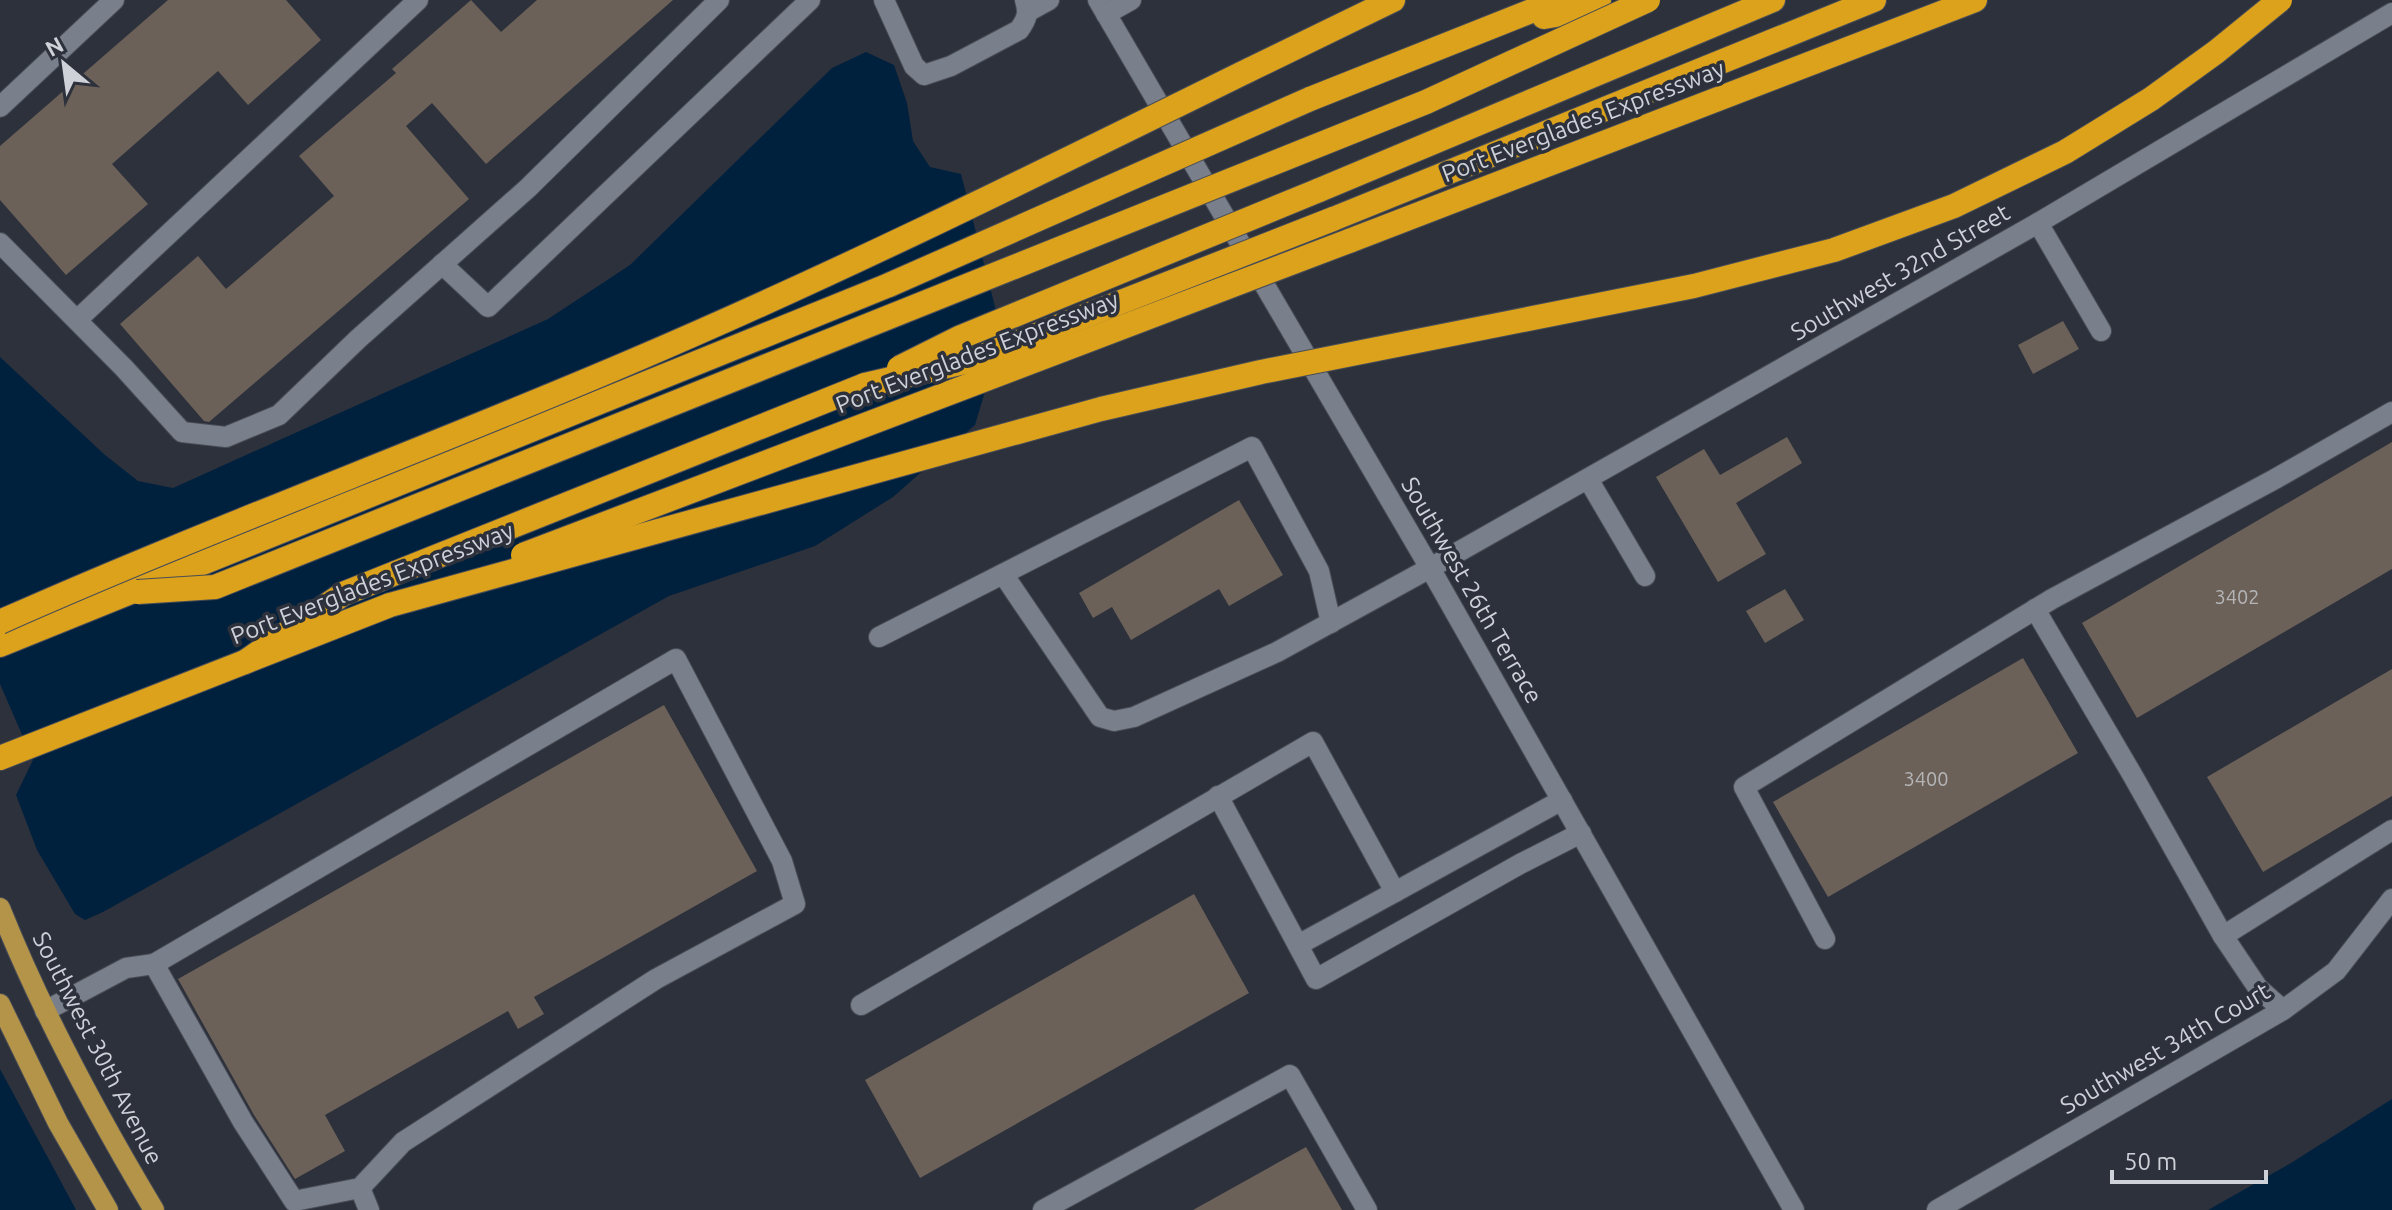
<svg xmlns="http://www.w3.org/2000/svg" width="2392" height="1210" viewBox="0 0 2392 1210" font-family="Ubuntu,sans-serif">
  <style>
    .water { fill: #00213e }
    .building { fill: #6b6158 }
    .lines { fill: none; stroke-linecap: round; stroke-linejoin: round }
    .minor-casing { stroke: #494d56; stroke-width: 22 }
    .major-casing { stroke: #494d56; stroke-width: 22 }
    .highway-casing { stroke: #494d56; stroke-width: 26 }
    .minor { stroke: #797f8b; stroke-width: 20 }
    .major { stroke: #b49448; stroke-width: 20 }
    .highway { stroke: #dca21b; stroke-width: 24 }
    .highway-bridge-casing { stroke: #494d56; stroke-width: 26; stroke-linecap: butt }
    .highway-bridge { stroke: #dca21b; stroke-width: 24 }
    .labels { text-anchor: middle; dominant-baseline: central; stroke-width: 7; stroke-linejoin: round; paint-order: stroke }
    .number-label { font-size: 20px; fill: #b5b5b8 }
    .street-label { font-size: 24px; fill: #ced1d8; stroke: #2d313c }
  </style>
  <rect width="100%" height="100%" fill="#2d313c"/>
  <g class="water">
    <path d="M866,52l28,13 13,38 6,38 17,26 31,7 41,160 -27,91 -82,72 -78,49 -146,50 -566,316 -18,8 -10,-6 -38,-64 -21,-55 17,-35 -33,-76v-327l105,98 33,26 35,7 375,-169 82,-54 202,-197z"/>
    <path d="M0,1069l74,137 2,4h-76z"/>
    <path d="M2392,1099v111h-184l83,-47z"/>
  </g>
  <g class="building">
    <path d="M168,0h118l35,40 -73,65 -30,-34 -106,93 36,40 -82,71 -66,-75v-54z"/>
    <path d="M471,0l30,32 36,-32h136l-187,164 -54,-61 -26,23 63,73 -260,223 -5,-1 -84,-97 78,-68 28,33 108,-93 -35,-40 97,-83 -4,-4z"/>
    <path d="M2063,321l16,28 -46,25 -15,-29z"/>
    <path d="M1787,437l15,26 -66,40 30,51 -48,28 -62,-105 48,-28 16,26z"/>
    <path d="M2392,442v127l-255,149 -55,-95z"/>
    <path d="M1239,500l44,75 -54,31 -10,-17 -88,51 -19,-33 -19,11 -14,-25z"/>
    <path d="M1785,589l19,31 -39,23 -19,-32z"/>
    <path d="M2023,658l55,95 -250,144 -55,-95z"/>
    <path d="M2392,669v127l-129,76 -56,-95z"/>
    <path d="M664,705l93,166 -223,126 10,17 -26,15 -10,-18 -183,104 20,36 -50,28 -41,-64 -76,-136z"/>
    <path d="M1194,894l55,99 -329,185 -55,-98z"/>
    <path d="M1306,1147l36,63h-149z"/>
  </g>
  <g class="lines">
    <defs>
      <g id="minor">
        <path d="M884,0l30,66 10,9 27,-9 68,-36c8,-11 10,-17 6,-30"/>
        <path d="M1098,0l332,568 364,642"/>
        <path d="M1029,11l20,-11"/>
        <path d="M1106,14l25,-14"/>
        <path d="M0,107l114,-107"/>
        <path d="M2038,223l63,108"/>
        <path d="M0,243l124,125 58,64 44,5 53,-22 79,-76 170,-151 191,-188"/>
        <path d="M442,264l46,43 322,-307"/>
        <path d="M77,320l341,-320"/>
        <path d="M1588,479l57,97"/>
        <path d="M1003,574l97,143 14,4 20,-4 143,-65 153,-84 608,-345 354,-210"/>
        <path d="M2035,609l98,167 90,160 35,52 25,22"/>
        <path d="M879,637l373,-190 67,124 12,52"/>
        <path d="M676,659l106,202 13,43 -139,75 -253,163 -43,46 -66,13 -51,-79 -89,-158z"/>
        <path d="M1218,796l98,183 204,-115 61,-31"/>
        <path d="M2223,936l169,-106"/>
        <path d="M1825,939l-81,-152 308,-188 223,-120 117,-67"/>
        <path d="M1298,945l97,-53"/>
        <path d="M861,1005l452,-263 82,150 167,-92"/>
        <path d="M45,1011l81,-43 28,-4"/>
        <path d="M360,1188l9,22"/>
        <path d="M1043,1210l247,-135 77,135"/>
        <path d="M1937,1210l346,-200 53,-39 56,-72"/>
      </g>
      <g id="major">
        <path d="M0,908c42,105 96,205 154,302"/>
        <path d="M0,1004l58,119 50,87"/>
      </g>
      <g id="highway">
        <path d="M1544,17l12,-2 43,-15"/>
        <path d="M1249,70l144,-70"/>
        <path d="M1310,99l249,-99"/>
        <path d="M1317,191l456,-191"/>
        <path d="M1333,219l541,-219"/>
        <path d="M1349,241l626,-241"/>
        <path d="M0,645l889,-360"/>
        <path d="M245,662l98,-68 522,-209"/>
        <path d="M0,758l390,-153"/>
      </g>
    </defs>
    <use href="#minor" class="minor-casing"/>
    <use href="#major" class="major-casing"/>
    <use href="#highway" class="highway-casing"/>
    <use href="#minor" class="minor"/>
    <use href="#major" class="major"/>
    <use href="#highway" class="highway"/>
    <defs>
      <g id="highway-bridge">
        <path d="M889,285l421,-186"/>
        <path d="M899,368l62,-31 356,-146"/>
        <path d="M865,385l108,-25 360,-141"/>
        <path d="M523,555l826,-314"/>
        <path d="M137,592l78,-5 1211,-485 222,-102"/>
        <path d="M390,605l711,-196 160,-37 433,-86 140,-36 120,-44 111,-54 86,-53 65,-47 64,-52"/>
        <path d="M0,622c207,-92 420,-170 628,-259 211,-90 416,-192 621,-293"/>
      </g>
    </defs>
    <use href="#highway-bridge" class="highway-bridge-casing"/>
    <use href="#highway-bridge" class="highway-bridge"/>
  </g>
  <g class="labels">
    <g class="number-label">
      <text x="2237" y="596">3402</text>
      <text x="1926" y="778">3400</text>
    </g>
    <g class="street-label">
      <text transform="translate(1583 121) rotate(-21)">Port Everglades Expressway</text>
      <text transform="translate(1900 272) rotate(-30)">Southwest 32nd Street</text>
      <text transform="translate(977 352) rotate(-21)">Port Everglades Expressway</text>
      <text transform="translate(372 583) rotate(-21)">Port Everglades Expressway</text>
      <text transform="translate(1472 590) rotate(60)">Southwest 26th Terrace</text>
      <text transform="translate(98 1048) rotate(63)">Southwest 30th Avenue</text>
      <text transform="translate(2165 1048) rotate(-30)">Southwest 34th Court</text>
    </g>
  </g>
  <g transform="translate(64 64) rotate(331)" stroke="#2d313c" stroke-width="6" paint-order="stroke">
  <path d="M0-6L14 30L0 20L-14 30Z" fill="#ced1d8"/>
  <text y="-12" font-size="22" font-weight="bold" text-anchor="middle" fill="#ced1d8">N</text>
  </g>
  <path d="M2112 1170v12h154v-12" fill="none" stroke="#ced1d8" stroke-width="4"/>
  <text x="2124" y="1170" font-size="24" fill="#ced1d8" stroke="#2d313c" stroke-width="6" paint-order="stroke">50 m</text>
</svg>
